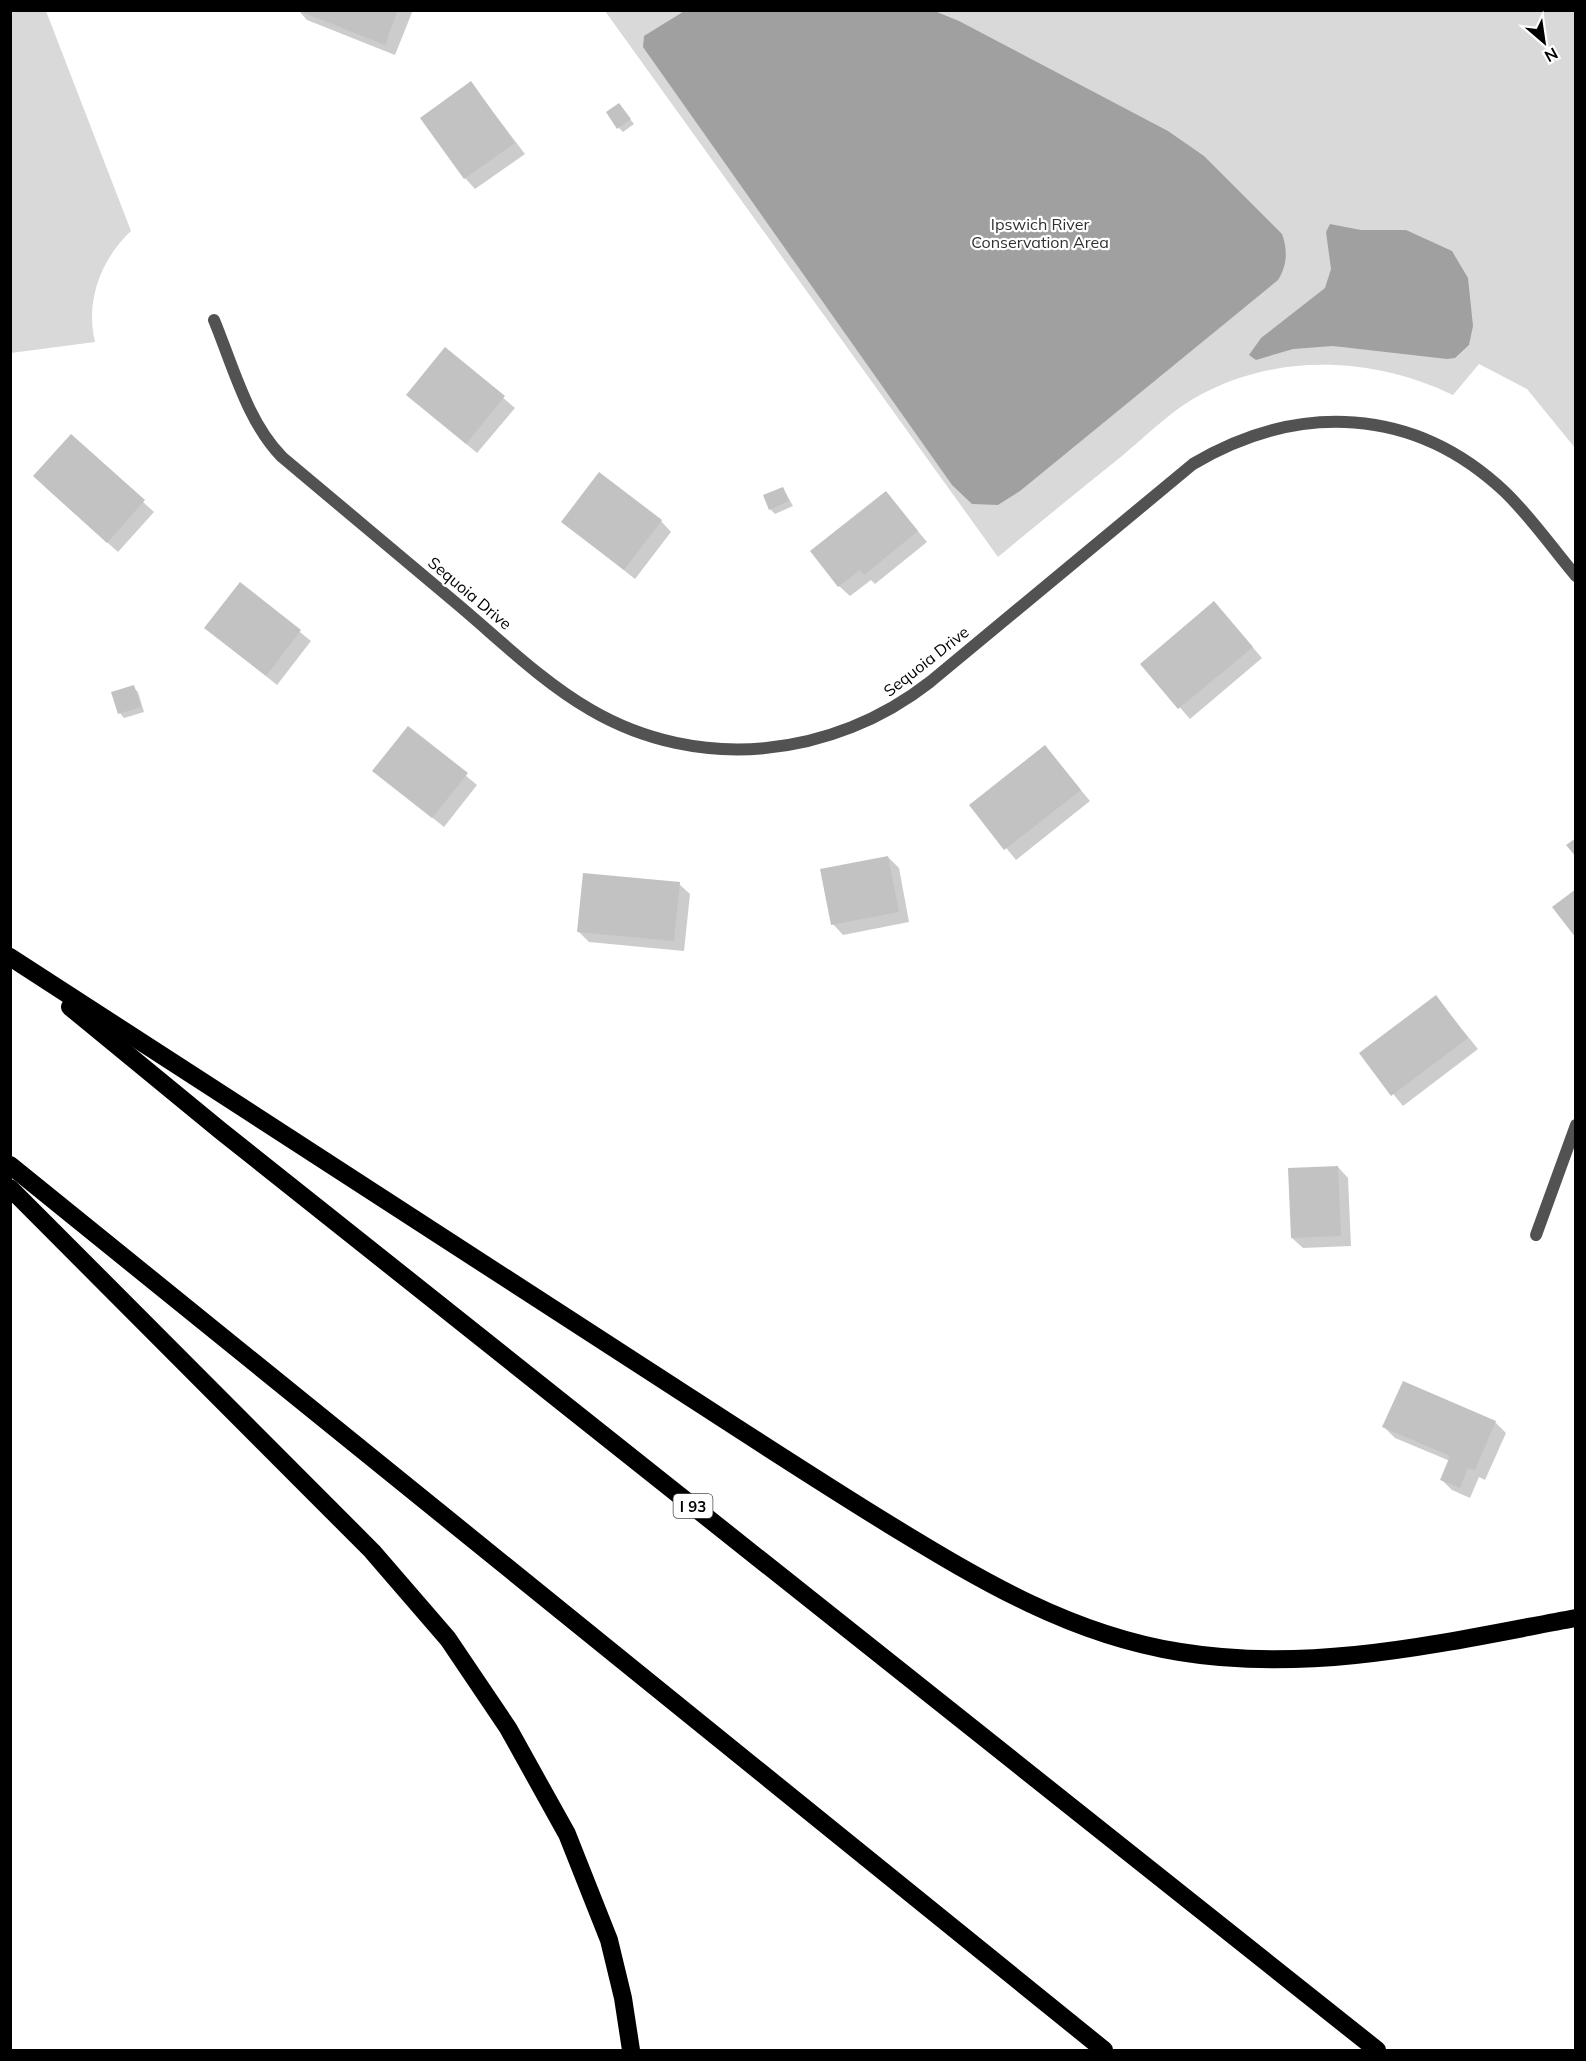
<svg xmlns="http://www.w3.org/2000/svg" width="1586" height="2061" viewBox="0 0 1586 2061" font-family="Mulish,sans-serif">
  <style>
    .green { fill: #d9d9d9 }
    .water { fill: #a0a0a0 }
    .shadow { fill: #0003 }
    .building { fill: #c2c2c2 }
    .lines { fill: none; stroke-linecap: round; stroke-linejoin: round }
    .minor { stroke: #525252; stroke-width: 12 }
    .motorway { stroke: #000; stroke-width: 18 }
    .labels { text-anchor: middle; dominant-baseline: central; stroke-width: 4.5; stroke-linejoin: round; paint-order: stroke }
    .shield { fill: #fff; stroke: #4c4c4c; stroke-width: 1.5 }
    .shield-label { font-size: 15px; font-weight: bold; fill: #000 }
    .park-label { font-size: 16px; fill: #303030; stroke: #fff }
    .street-label { font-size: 16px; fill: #000; stroke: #fff }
  </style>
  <rect width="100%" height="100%" fill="#fff"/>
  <g class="green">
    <path d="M10,11h36l85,220c-30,28 -46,70 -36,111l-84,11z"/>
    <path d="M605,11h970v437l-48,-59 -48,-25 -26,31c-85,-41 -190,-43 -271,11 -21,15 -40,33 -60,50 -41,33 -83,67 -124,101z"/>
  </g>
  <g class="water">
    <path d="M686,10h246l27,11 209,110 36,25 78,78c6,16 5,32 -4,46l-258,211 -22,14 -26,-1 -20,-19 -309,-438 1,-11z"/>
    <path d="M1330,224l31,6h45l46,21 16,27 5,48 -4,19 -14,13 -8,1 -114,-13 -40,3 -37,11 -7,-5 12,-17 64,-50 6,-19 -5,-37z"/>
  </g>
  <g class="shadow">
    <path d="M298,10h115l-18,45 -88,-35z"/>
    <path d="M471,83l54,71 -50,35 -10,-11z"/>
    <path d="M623,110l11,14 -11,8 -4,-4z"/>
    <path d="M446,349l69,59 -38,45 -69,-58z"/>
    <path d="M71,436l83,76 -36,40 -73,-65z"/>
    <path d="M783,488l10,18 -18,8 -5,-5z"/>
    <path d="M886,493l41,49 -52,42 -4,-4 -21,16 -11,-10z"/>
    <path d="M661,521l10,11 -36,47 -72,-57z"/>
    <path d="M240,584l71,57 -34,44 -71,-57z"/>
    <path d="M1214,603l48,55 -72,61 -48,-55z"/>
    <path d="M133,687l5,5 6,20 -20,6 -4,-5z"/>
    <path d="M409,728l68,57 -33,42 -70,-56z"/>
    <path d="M1045,747l45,54 -74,59 -45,-55z"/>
    <path d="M888,857l11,11 10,54 -66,13 -10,-11z"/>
    <path d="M679,884l11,10 -6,57 -95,-9 -11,-11z"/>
    <path d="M1436,997l42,52 -75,57 -42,-52z"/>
    <path d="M1338,1167l10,11 3,68 -48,2 -11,-10z"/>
    <path d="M1495,1422l11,11 -21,47 -6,-3 -9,21 -18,-8 -10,-10 8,-19 -55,-23 -11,-11z"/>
  </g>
  <g class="building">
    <path d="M297,10h101l-13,35z"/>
    <path d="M471,81l44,62 -51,36 -44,-61z"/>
    <path d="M619,103l12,16 -14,10 -11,-17z"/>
    <path d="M445,347l60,49 -39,48 -60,-49z"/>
    <path d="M71,434l74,66 -38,43 -74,-67z"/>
    <path d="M599,472l63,48 -38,50 -63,-48z"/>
    <path d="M783,487l6,14 -20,9 -6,-15z"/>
    <path d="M886,491l32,40 -54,44 -4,-5 -22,17 -28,-36z"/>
    <path d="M240,582l61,48 -35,46 -62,-48z"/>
    <path d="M1214,601l39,46 -75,62 -38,-45z"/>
    <path d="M134,685l7,22 -23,7 -7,-22z"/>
    <path d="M408,726l60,47 -36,45 -60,-47z"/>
    <path d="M1045,745l36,45 -77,60 -35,-45z"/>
    <path d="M1576,838v19l-10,-12z"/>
    <path d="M888,856l11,56 -68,13 -11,-56z"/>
    <path d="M583,873l97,9 -6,59 -97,-9z"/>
    <path d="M1576,889v49l-24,-31z"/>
    <path d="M1436,995l32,43 -77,58 -32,-43z"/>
    <path d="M1338,1166l3,70 -50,2 -3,-70z"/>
    <path d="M1403,1381l93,40 -21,49 -7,-2 -8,20 -20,-8 10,-24 -68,-29z"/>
  </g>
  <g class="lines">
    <g class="minor">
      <path d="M214,320c19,46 33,101 68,137 58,49 116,97 174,146 43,36 85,78 135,107 108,63 242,48 339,-28l263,-218c105,-62 221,-58 312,28 26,25 48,57 71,84"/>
      <path d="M1536,1235l40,-110"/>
    </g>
    <g class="motorway">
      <path d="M10,957c212,136 423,273 633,410 82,53 164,107 247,158 92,56 182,110 290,127 133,22 266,-10 396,-34"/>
      <path d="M70,1007l151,124 1156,919"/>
      <path d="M10,1165l1094,885"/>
      <path d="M10,1188l362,363 76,88 60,89 59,106 42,106 14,58 8,52"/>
    </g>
  </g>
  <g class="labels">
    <rect class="shield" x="673.5" y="1494" width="39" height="24" rx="4.5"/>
    <g class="shield-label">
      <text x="693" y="1506">I 93</text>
    </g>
    <g class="park-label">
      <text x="1040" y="224">Ipswich River<tspan x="1040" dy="18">Conservation Area</tspan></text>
    </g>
    <g class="street-label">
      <text transform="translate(470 593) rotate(40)">Sequoia Drive</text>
      <text transform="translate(926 661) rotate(-38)">Sequoia Drive</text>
    </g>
  </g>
  <rect width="1586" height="2061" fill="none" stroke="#000000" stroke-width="24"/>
  <g transform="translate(1544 42) rotate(151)" stroke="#ffffff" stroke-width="4.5" paint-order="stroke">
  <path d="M0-4.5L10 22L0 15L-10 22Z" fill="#000000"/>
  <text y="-9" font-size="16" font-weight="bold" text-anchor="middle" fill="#000000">N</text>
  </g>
</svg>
